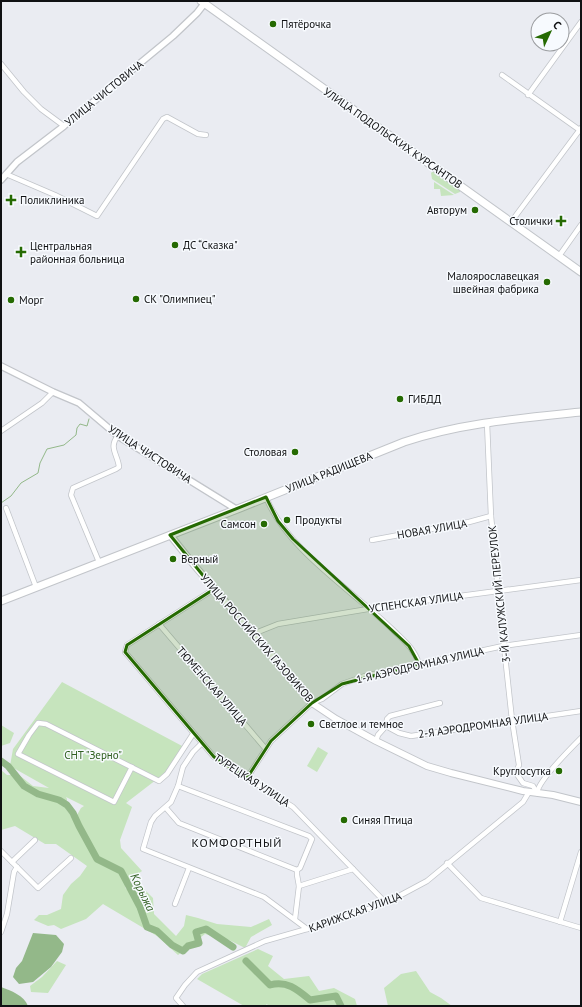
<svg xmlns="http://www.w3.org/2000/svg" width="582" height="1007" viewBox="0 0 582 1007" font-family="'PT Sans',sans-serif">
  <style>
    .green { fill: #c6e4bd; fill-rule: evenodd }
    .water { fill: #93b889 }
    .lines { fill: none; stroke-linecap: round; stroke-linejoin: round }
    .stream { stroke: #93b889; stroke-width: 1 }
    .river { stroke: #93b889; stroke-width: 7 }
    .minor-casing { stroke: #c2c5ca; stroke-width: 6 }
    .tertiary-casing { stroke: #c2c5ca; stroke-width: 8 }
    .secondary-casing { stroke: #c2c5ca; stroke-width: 8 }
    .primary-casing { stroke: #c2c5ca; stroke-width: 9 }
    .minor { stroke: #fff; stroke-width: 4.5 }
    .tertiary { stroke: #fff; stroke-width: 5.5 }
    .secondary { stroke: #fff; stroke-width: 6 }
    .primary { stroke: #fff; stroke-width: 7 }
    .marked { fill: #256a02; fill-opacity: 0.2; stroke: #256a02; stroke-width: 3; stroke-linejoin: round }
    .poi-dot { fill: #256a02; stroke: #f7fafe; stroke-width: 1.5 }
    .labels { text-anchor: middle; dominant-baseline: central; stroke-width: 3; stroke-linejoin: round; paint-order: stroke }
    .poi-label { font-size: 11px; fill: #101113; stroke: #f7fafe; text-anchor: start }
    .street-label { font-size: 11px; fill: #101113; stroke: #f7fafe }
    .park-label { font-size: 11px; fill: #306021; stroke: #f7fafe }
    .neighbourhood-label { font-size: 12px; letter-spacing: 1px; fill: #101113; stroke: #f7fafe }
    .water-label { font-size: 12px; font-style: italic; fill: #2e5d1e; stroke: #f7fafe }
  </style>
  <rect width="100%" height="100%" fill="#eaecf2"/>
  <g class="green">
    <path d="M433,171h2l25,17v4l-5,2 -23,-15 -1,-6z"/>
    <path d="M434,182l20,13 -13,1 -1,-7h-6z"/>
    <path d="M62,682l122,65 -19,26 -39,30 6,4 -12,33 1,8 21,23 -10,7 -7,8 1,3 16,-2 11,11 1,16 22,22 8,-10 2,-11 12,3 19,6 34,3 18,-8 3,6 -21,12 -6,11 -16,-8 -24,-6 -27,21 -21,-19 -54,-32 -17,15 -25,10 -7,-4 -6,1 -14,-6 5,-5h8l14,-6 2,-14 8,-11 9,-8 7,-10 -31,-22h-11l-30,-18 -14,4v-60l6,5h12l14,11 16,2 -39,-22 3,-17zM66,797l18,9 -3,2 -4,7 -6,1 -5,-7 1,-10z"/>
    <path d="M1,725l13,8 -4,10 -9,3z"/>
    <path d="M318,747l10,6 -11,19 -10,-6z"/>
    <path d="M258,949l15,7 -5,10 16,13 25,-3 10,15 15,-3 21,11 2,7h-89l-1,-2 -2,2h-21l-47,-27 5,-5z"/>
    <path d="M57,961l9,4 -18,28 -17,-1 -1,-6 12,-9z"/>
    <path d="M416,971l14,21 11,6 11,8h-64l-4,-18 17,-14z"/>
  </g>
  <g class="water">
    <path d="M33,933l23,2 8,9 -2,8 -11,15 -18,15 -14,2 -6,-7 3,-9 6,-7z"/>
    <path d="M1,987c10,4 23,8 27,19h-27z"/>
  </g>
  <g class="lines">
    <path class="stream" d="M1,503l10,-7 10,-13 17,-10 2,-10 7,-14 17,-4 12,-10 1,-7 3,-4 7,2 2,-7"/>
    <g class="river">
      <path d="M1,761l7,5 16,20 14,8 21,6 8,5 6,8 6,13 18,33 24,12 19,36 7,20 10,4 15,14 11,6 5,-5 11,-3 -3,-11 10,-3 27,18"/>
      <path d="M246,961l24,24c17,-5 28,5 40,15l26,-4 5,10"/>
    </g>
    <defs>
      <g id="minor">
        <path d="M1,64l23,28 17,17 23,17"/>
        <path d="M502,75l79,56"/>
        <path d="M528,95l53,-73"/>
        <path d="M6,174l49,21 42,21 66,-97 4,-2 31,17 8,1"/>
        <path d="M511,222l70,-94"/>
        <path d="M559,256l22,-31"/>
        <path d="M487,423l4,93 7,75 14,129 7,45 -3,8 7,10 10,3 4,7"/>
        <path d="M1,431l41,-28 11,-11"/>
        <path d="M266,497c20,52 86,93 126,132 12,12 22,19 27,35"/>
        <path d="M6,508l30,79"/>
        <path d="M372,540l97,-18 22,-6"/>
        <path d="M99,562l-28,-67 2,-7 43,-19 3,-2c-1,-12 -11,-20 -1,-31"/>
        <path d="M214,589l-87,56 -2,7 89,105 79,50 92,95"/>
        <path d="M159,624l106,124"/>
        <path d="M253,634l25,-10 114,-19 189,-25"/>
        <path d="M386,726l13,7 12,3 170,-25"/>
        <path d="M386,726l1,-7 3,-3 50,-13"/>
        <path d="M376,741l2,-6 8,-9"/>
        <path d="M202,743l-9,9 -10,15 -5,19 -7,16 -16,14 -4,6 -8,27 121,48 43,32"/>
        <path d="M132,767l-18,35 -96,-48 11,-19 9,-12 8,1 113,57 8,-7 26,-40"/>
        <path d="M247,778l24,-37 41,-38 10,-4 20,-15 23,-8 138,-30 78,-11"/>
        <path d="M178,786l131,50 3,3 -12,29 -3,2v5l2,11 -4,33"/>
        <path d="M537,793c1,-12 34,-45 44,-55"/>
        <path d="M166,808l13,15 118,47"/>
        <path d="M1,851l37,37 33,-30"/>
        <path d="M12,862l23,-22"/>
        <path d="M447,863l34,35 100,30"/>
        <path d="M299,886l54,-17"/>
        <path d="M175,904l14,-36"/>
        <path d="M560,922l21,-70"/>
        <path d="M1,932l6,-18 7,-42 3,-5"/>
        <path d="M183,1006l-7,-8 9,-13 12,-13 68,-31 42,-12 59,-19 33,-14 28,-15 96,-79 6,-10"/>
      </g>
      <g id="tertiary">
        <path d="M1,180l16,-18 47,-36 109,-90 24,-23 7,-9"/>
        <path d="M1,366l52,26 26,11 39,33 118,73"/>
      </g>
      <path id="secondary" d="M170,535l24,30 118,138 24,16 40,22 51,25 24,7 72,18 30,4 28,7"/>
      <g id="primary">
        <path d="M201,1l380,271"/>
        <path d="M1,601l239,-93 164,-66c56,-19 118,-24 177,-30"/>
      </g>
    </defs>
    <use href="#minor" class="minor-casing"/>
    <use href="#tertiary" class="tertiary-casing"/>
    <use href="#secondary" class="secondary-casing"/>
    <use href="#primary" class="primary-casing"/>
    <use href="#minor" class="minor"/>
    <use href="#tertiary" class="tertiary"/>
    <use href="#secondary" class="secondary"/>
    <use href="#primary" class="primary"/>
  </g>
  <path class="marked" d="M266,497l12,24 15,18 116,107 10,18 -77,20 -30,19 -41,38 -24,37 -33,-21 -89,-105 2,-7 87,-56 -44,-54z"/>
  <g class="poi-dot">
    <circle cx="273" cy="24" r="4"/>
    <path d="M9 194h4v4h4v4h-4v4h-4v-4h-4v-4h4z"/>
    <circle cx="475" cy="210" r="4"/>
    <path d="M559 215h4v4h4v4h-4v4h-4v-4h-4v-4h4z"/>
    <circle cx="175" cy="245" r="4"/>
    <path d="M19 246h4v4h4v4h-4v4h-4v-4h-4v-4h4z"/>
    <circle cx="547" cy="282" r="4"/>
    <circle cx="136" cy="299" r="4"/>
    <circle cx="11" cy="300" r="4"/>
    <circle cx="400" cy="399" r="4"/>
    <circle cx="295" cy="452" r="4"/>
    <circle cx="287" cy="520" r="4"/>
    <circle cx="264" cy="524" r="4"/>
    <circle cx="173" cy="559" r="4"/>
    <circle cx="311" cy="724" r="4"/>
    <circle cx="559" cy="771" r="4"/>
    <circle cx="344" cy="820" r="4"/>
  </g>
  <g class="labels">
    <g class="poi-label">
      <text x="281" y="24">Пятёрочка</text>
      <text x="20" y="200">Поликлиника</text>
      <text x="467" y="210" text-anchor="end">Авторум</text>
      <text x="553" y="221" text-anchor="end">Столички</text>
      <text x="183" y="245">ДС “Сказка"</text>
      <text x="30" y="246">Центральная<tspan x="30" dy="13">районная больница</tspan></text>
      <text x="539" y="276" text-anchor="end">Малоярославецкая<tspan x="539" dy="13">швейная фабрика</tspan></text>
      <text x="144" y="299">СК "Олимпиец"</text>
      <text x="19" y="300">Морг</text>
      <text x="408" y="399">ГИБДД</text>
      <text x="287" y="452" text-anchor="end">Столовая</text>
      <text x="295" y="520">Продукты</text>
      <text x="256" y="524" text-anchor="end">Самсон</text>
      <text x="181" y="559">Верный</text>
      <text x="319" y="724">Светлое и темное</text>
      <text x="551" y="771" text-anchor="end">Круглосутка</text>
      <text x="352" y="820">Синяя Птица</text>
    </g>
    <g class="street-label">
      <text transform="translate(104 93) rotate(-39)">УЛИЦА ЧИСТОВИЧА</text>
      <text transform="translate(393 138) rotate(35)">УЛИЦА ПОДОЛЬСКИХ КУРСАНТОВ</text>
      <text transform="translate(150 454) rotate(33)">УЛИЦА ЧИСТОВИЧА</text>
      <text transform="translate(329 472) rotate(-22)">УЛИЦА РАДИЩЕВА</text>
      <text transform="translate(432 529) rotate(-10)">НОВАЯ УЛИЦА</text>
      <text transform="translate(499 594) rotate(-96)">3-Й КАЛУЖСКИЙ ПЕРЕУЛОК</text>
      <text transform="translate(416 602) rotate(-8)">УСПЕНСКАЯ УЛИЦА</text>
      <text transform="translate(257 638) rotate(49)">УЛИЦА РОССИЙСКИХ ГАЗОВИКОВ</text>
      <text transform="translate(420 665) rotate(-13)">1-Я АЭРОДРОМНАЯ УЛИЦА</text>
      <text transform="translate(212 686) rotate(49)">ТЮМЕНСКАЯ УЛИЦА</text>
      <text transform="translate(483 725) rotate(-8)">2-Я АЭРОДРОМНАЯ УЛИЦА</text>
      <text transform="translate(252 780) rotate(33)">ТУРЕЦКАЯ УЛИЦА</text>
      <text transform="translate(355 912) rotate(-20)">КАРИЖСКАЯ УЛИЦА</text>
    </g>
    <g class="park-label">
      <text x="93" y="755">СНТ "Зерно"</text>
    </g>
    <g class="neighbourhood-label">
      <text x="237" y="842">КОМФОРТНЫЙ</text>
    </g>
    <g class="water-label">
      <text transform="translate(143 892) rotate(64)">Корыжа</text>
    </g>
  </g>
  <rect width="582" height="1007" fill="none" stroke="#101113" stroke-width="4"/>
  <g transform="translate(550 32) rotate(46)"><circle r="19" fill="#f7fafe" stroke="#9b9da0"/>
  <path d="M0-3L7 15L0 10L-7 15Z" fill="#256a02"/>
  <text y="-6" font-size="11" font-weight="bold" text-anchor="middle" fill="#101113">С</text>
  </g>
</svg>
